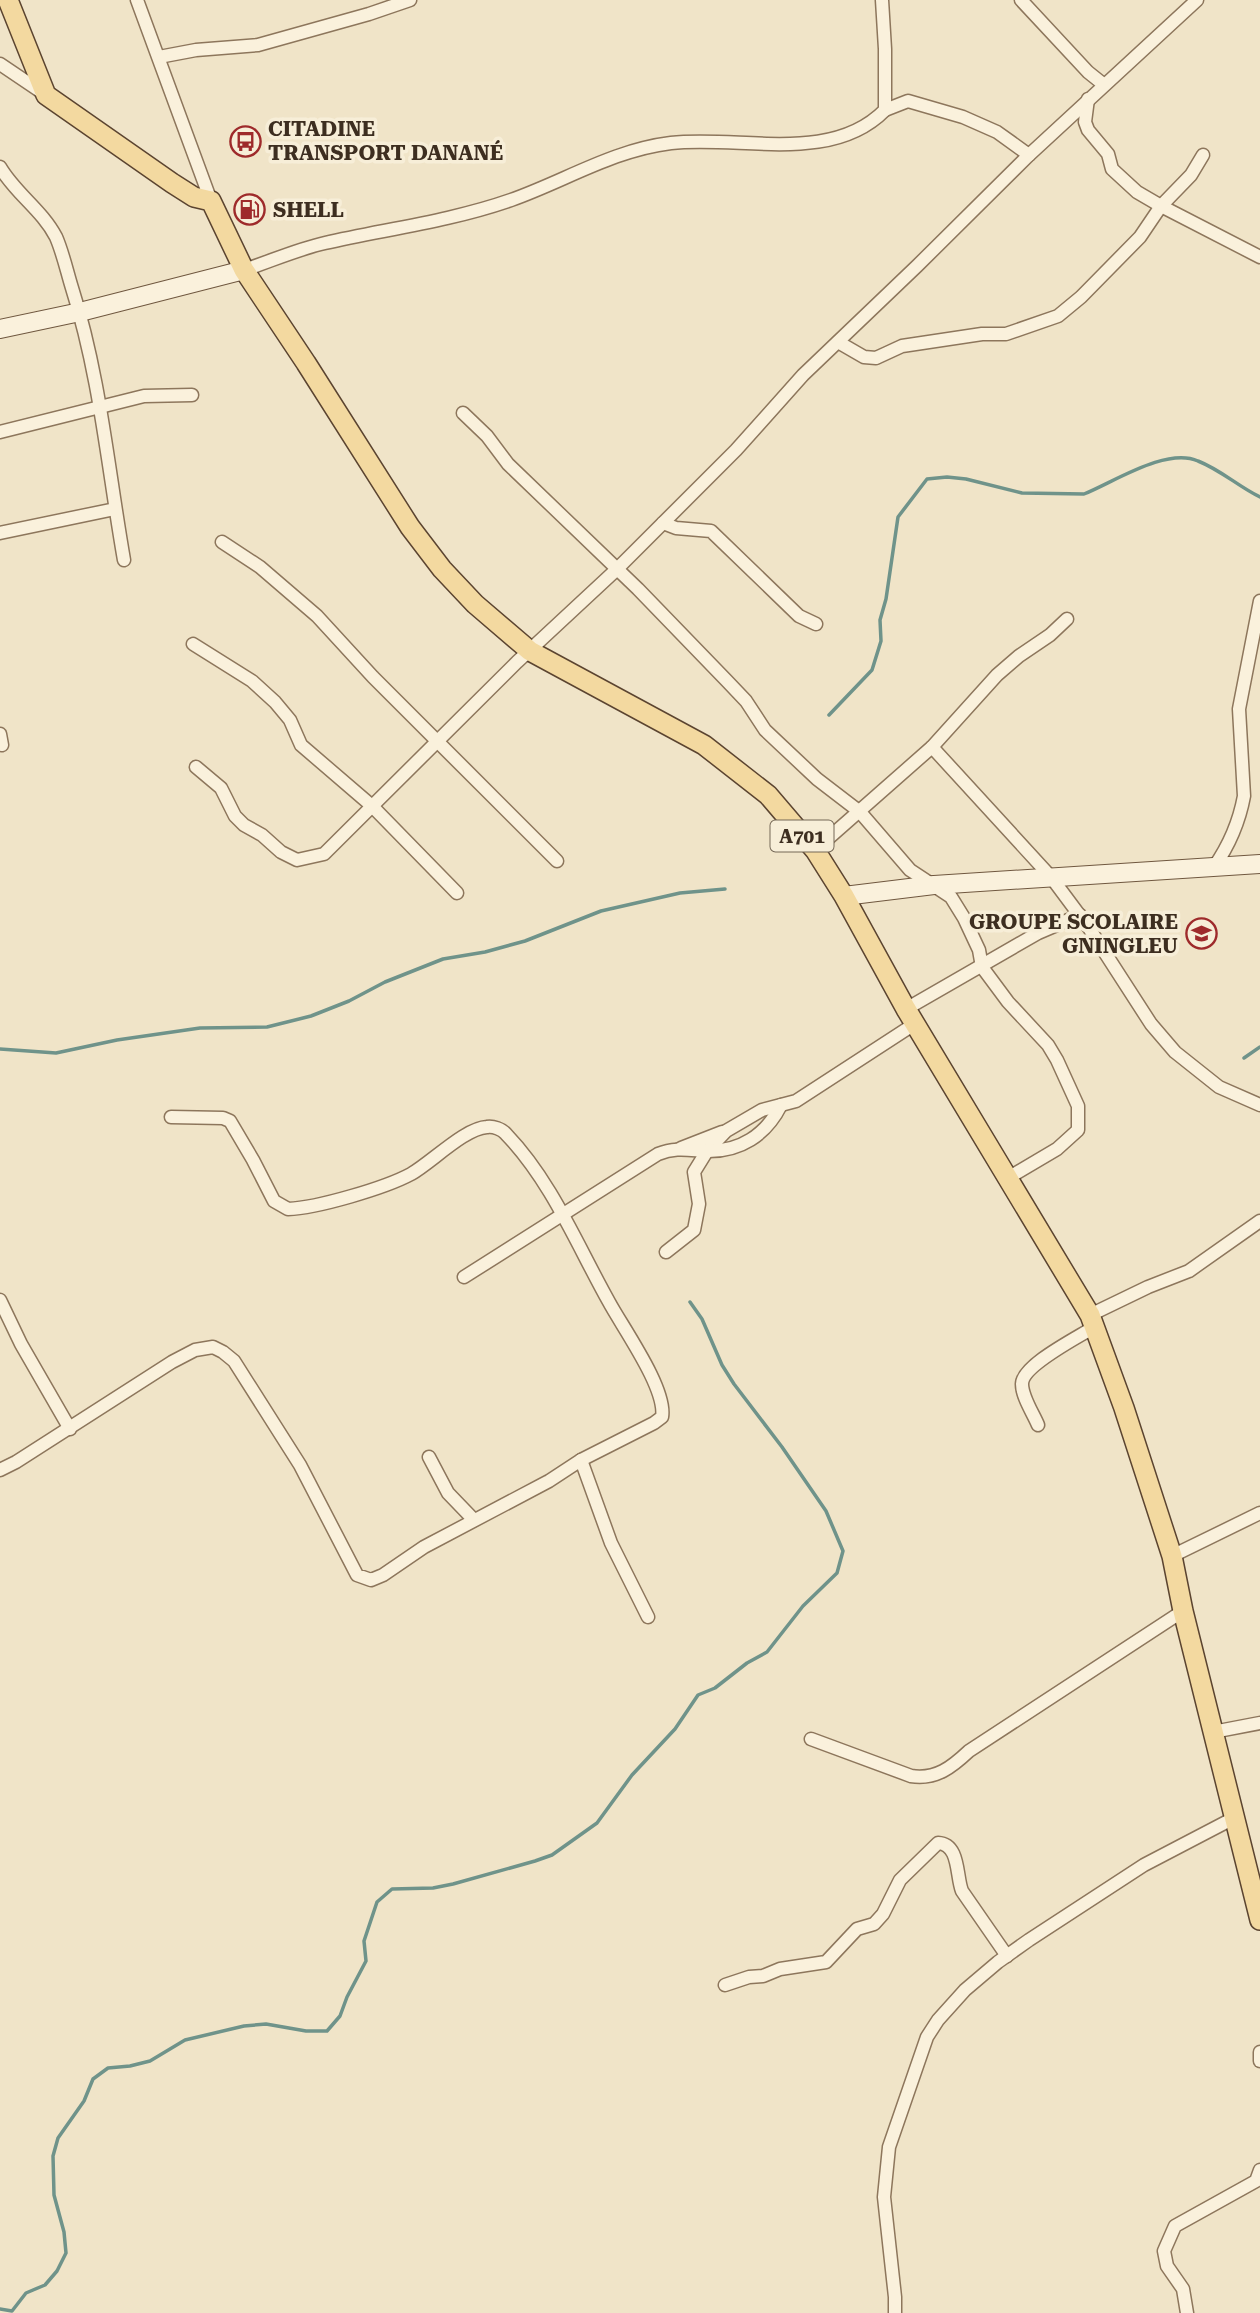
<svg xmlns="http://www.w3.org/2000/svg" width="1260" height="2313" viewBox="0 0 1260 2313" font-family="'Roboto Serif',serif">
  <style>
    .lines { fill: none; stroke-linecap: round; stroke-linejoin: round }
    .stream { stroke: #6f938a; stroke-width: 3.5 }
    .street-casing { stroke: #8d765c; stroke-width: 15 }
    .secondary-casing { stroke: #6f573f; stroke-width: 20 }
    .primary-casing { stroke: #5b4430; stroke-width: 22 }
    .street { stroke: #faf1dc; stroke-width: 12 }
    .secondary { stroke: #faf1dc; stroke-width: 18 }
    .primary { stroke: #f3d9a0; stroke-width: 19 }
    .labels { text-anchor: middle; dominant-baseline: central; stroke-width: 7; stroke-linejoin: round; paint-order: stroke }
    .shield { fill: #f7eed8; stroke: #756857; stroke-width: 2 }
    .shield-label { font-size: 19px; font-weight: bold; fill: #3d2e20 }
    .poi-label { font-size: 21px; font-weight: bold; fill: #3d2e20; stroke: #f7eed8; text-anchor: start }
  </style>
  <rect width="100%" height="100%" fill="#f0e4c8"/>
  <g class="lines">
    <g class="stream">
      <path d="M829,715l43,-45 9,-29 -1,-21 6,-21 12,-82 29,-38 20,-2 19,2 56,14 62,1c30,-12 82,-47 114,-33 23,9 41,26 62,36"/>
      <path d="M0,1049l56,4 61,-13 83,-12 67,-1 44,-11 38,-15 36,-19 58,-23 42,-7 40,-11 76,-30 79,-18 45,-4"/>
      <path d="M1244,1058l16,-11"/>
      <path d="M0,2309l12,2 14,-18 19,-8 12,-14 9,-18 -2,-21 -10,-37 -1,-39 5,-18 26,-37 9,-22 15,-11 22,-2 20,-5 35,-21 59,-14 22,-2 40,7h21l13,-15 7,-19 19,-36 -2,-20 13,-39 15,-13 41,-1 20,-4 82,-23 17,-6 45,-32 35,-48 43,-46 23,-34 17,-7 32,-25 20,-11 36,-46 34,-33 6,-22 -17,-40 -44,-64 -48,-63 -12,-19 -20,-46 -12,-17"/>
    </g>
    <defs>
      <g id="street">
        <path d="M137,0l74,201"/>
        <path d="M1021,0l67,72 15,12"/>
        <path d="M159,57l37,-7 62,-5 111,-31 41,-14"/>
        <path d="M0,64l43,29"/>
        <path d="M1088,99l-3,23 3,8 20,24 4,15 25,23 24,14 30,-31 12,-20"/>
        <path d="M1029,155l168,-155"/>
        <path d="M0,167c15,26 42,43 56,70 7,16 11,35 16,51 28,88 36,181 52,272"/>
        <path d="M244,270c27,-9 54,-21 81,-27 62,-14 126,-22 186,-43 54,-19 102,-50 160,-57 69,-8 160,22 214,-33v-61l-3,-49"/>
        <path d="M838,342l26,15 12,1 26,-12 80,-12h24l52,-18 23,-19 59,-60 21,-31 99,51"/>
        <path d="M463,413l24,23 21,28 130,125 89,92 19,20 19,29 52,49 43,33 50,58 41,27 13,21 15,32 3,17 26,35 40,43 9,15 21,46v24l-21,19 -49,29"/>
        <path d="M0,432l144,-36 48,-1"/>
        <path d="M663,523l13,5 35,3 88,85 17,8"/>
        <path d="M0,533l115,-24"/>
        <path d="M222,542l38,25 57,49 56,61 184,184"/>
        <path d="M193,644l59,37 23,21 15,18 11,25 71,61 85,87"/>
        <path d="M0,734l2,11"/>
        <path d="M932,747l119,130 38,51 62,96 24,28 44,35 41,18"/>
        <path d="M196,767l25,21 14,28 9,9 18,10 19,17 16,8 27,-6 193,-192 99,-92 120,-120 67,-75 114,-109 112,-111 -32,-23 -34,-15 -55,-16 -23,9"/>
        <path d="M815,850l117,-103 65,-72 22,-19 31,-21 17,-16"/>
        <path d="M1214,867c16,-23 25,-44 30,-71l-5,-87 21,-108"/>
        <path d="M906,1009l132,-76 42,-18"/>
        <path d="M681,1148l41,-16"/>
        <path d="M666,1252l28,-22 5,-26 -5,-32 13,-21 19,-20 36,-21 34,-9 120,-78"/>
        <path d="M464,1277l194,-123c17,-7 30,-4 48,-3 34,1 60,-16 75,-46"/>
        <path d="M0,1300l21,44 49,85"/>
        <path d="M1090,1315l58,-28 41,-16 71,-50"/>
        <path d="M1038,1425c-5,-12 -16,-28 -16,-41 0,-19 57,-47 72,-57"/>
        <path d="M429,1457l19,36 26,27"/>
        <path d="M581,1460l30,83 37,74"/>
        <path d="M0,1470l16,-8 156,-100 23,-12 18,-3 10,5 11,9 66,104 57,110 14,5 12,-5 41,-28 125,-66 32,-21 73,-37 8,-6c5,-28 -39,-89 -53,-115 -32,-57 -57,-120 -103,-168 -4,-5 -13,-8 -19,-7 -22,1 -55,35 -76,47 -26,14 -94,34 -123,35l-14,-8 -21,-41 -23,-39 -7,-3 -52,-1"/>
        <path d="M1172,1556l88,-43"/>
        <path d="M1213,1732l47,-9"/>
        <path d="M811,1739l100,37c25,4 41,-9 58,-25l214,-140"/>
        <path d="M725,1985l24,-8 14,-1 17,-7 46,-7 31,-33 17,-5 9,-10 17,-34 38,-37c22,1 18,33 24,48l45,65"/>
        <path d="M1260,2052v9"/>
        <path d="M895,2313v-16l-11,-100 5,-50 38,-110 11,-17 27,-30 33,-28 31,-22 115,-75 90,-47"/>
        <path d="M1187,2313l-4,-24 -16,-23 -3,-15 11,-25 81,-45 4,-11"/>
      </g>
      <g id="secondary">
        <path d="M0,329l80,-17 164,-42"/>
        <path d="M844,896l90,-11 326,-21"/>
      </g>
      <path id="primary" d="M8,0l38,95 126,88 22,14 17,4 33,69 62,93 104,164 32,42 33,35 55,47 174,94 64,50 47,55 29,46 62,113 184,306 34,93 48,148 11,55 77,309"/>
    </defs>
    <use href="#street" class="street-casing"/>
    <use href="#secondary" class="secondary-casing"/>
    <use href="#primary" class="primary-casing"/>
    <use href="#street" class="street"/>
    <use href="#secondary" class="secondary"/>
    <use href="#primary" class="primary"/>
  </g>
  <defs>
    <symbol id="bus-ring" viewBox="-11 -11 22 22"><circle r="9.5" fill="#f7eed8" stroke="#9e2a2b" stroke-width="1.5"/><path d="M-5-6H5V4H4V6H2V4H-2V6H-4V4H-5ZM-3.5-4V0h7V-4ZM-3.5 1.2v1.5H-2V1.2ZM2 1.2v1.5H3.5V1.2Z" fill="#9e2a2b"/></symbol>
    <symbol id="fuel-ring" viewBox="-11 -11 22 22"><circle r="9.5" fill="#f7eed8" stroke="#9e2a2b" stroke-width="1.5"/><path d="M-5.5-6h7V0h2V4h1.3V-2.5L3-4.5l.8-.8L6-3V5H2.5V1h-1V6h-7ZM-4.2-4.7v3.2H.2V-4.7Z" fill="#9e2a2b"/></symbol>
    <symbol id="school-ring" viewBox="-11 -11 22 22"><circle r="9.5" fill="#f7eed8" stroke="#9e2a2b" stroke-width="1.5"/><path d="M0-5L7-2L0 1L-7-2ZM-4 1L0 2.5L4 1V4Q0 6-4 4Z" fill="#9e2a2b"/></symbol>
  </defs>
  <g fill-rule="evenodd">
    <use href="#bus-ring" x="228" y="124" width="35" height="35"/>
    <use href="#fuel-ring" x="232" y="192" width="35" height="35"/>
    <use href="#school-ring" x="1184" y="916" width="35" height="35"/>
  </g>
  <g class="labels">
    <rect class="shield" x="770.5" y="820.5" width="63" height="31" rx="5"/>
    <g class="shield-label">
      <text x="802" y="836">A701</text>
    </g>
    <g class="poi-label">
      <text x="268" y="129">CITADINE<tspan x="268" dy="24">TRANSPORT DANANÉ</tspan></text>
      <text x="273" y="210">SHELL</text>
      <text x="1178" y="922" text-anchor="end">GROUPE SCOLAIRE<tspan x="1178" dy="24">GNINGLEU</tspan></text>
    </g>
  </g>
</svg>
